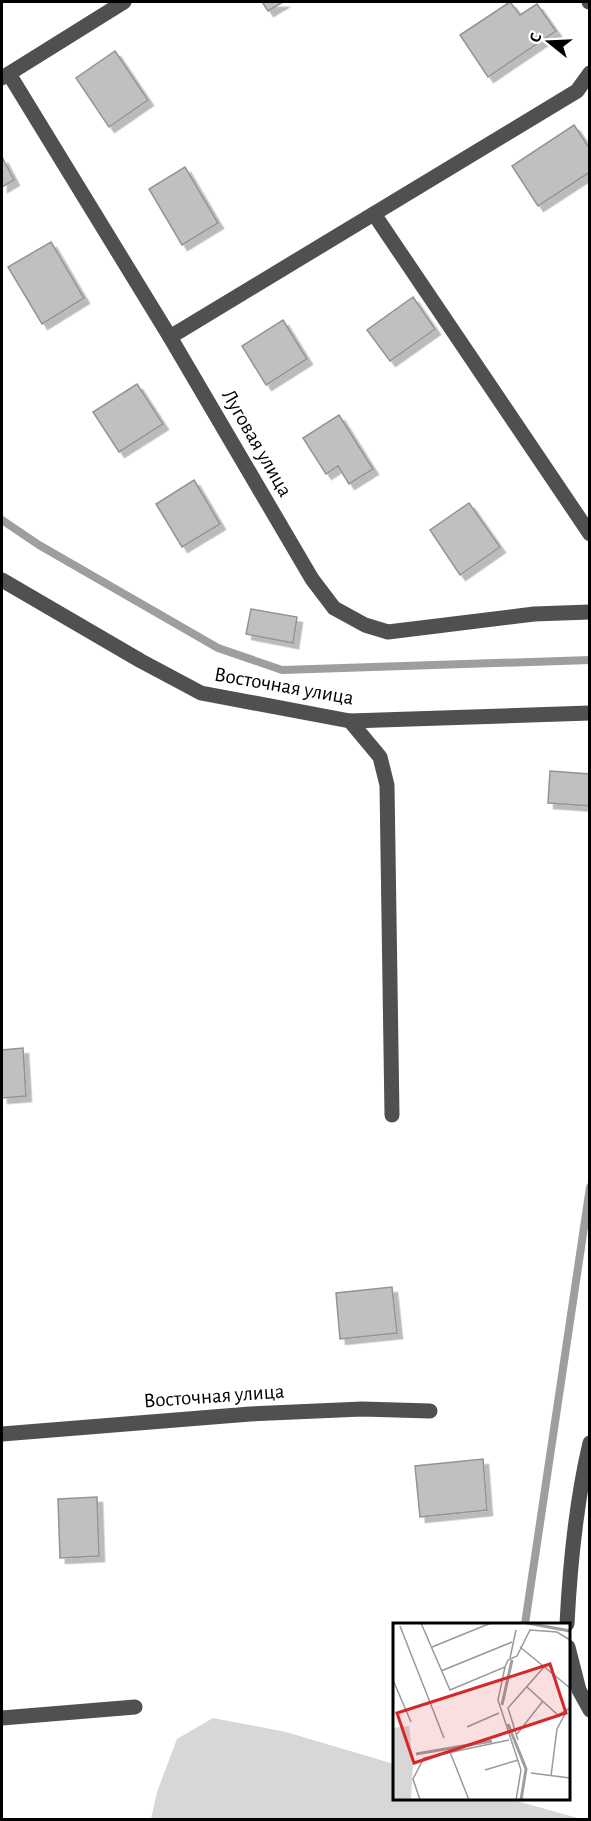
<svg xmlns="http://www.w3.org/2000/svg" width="591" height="1821" viewBox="0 0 591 1821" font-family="'Alegreya Sans',sans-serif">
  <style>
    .green { fill: #d7d7d7 }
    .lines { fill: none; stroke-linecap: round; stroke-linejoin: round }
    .stream { stroke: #9e9e9e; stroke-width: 8 }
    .building { fill: #c0c0c0; stroke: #949494; stroke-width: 1.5; filter: url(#shadow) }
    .minor { stroke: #505050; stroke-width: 15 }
    .labels { text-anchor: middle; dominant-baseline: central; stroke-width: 5; stroke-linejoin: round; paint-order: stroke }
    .street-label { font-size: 21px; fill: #000; stroke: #fff }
    .inset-river { fill: none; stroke: #9e9e9e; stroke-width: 3 }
    .inset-road { fill: none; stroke: #999; stroke-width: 1.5 }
    .view { fill: #d62828; fill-opacity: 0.15; stroke: #d62828; stroke-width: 3 }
    .inset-edge { fill: none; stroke: #000; stroke-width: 3 }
  </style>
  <defs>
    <filter id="shadow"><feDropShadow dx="5.5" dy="5.5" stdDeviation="0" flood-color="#0004"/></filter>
  </defs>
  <rect width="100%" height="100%" fill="#fff"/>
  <path class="green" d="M213,1718l73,14 108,32v34l116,1 71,20h-430l6,-27 20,-53z"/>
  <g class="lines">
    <g class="stream">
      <path d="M2,520l37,25 179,103 64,22 308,-10"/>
      <path d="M525,1624l65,-437"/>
    </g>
  </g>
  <g class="building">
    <path d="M262,2h21l-15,9z"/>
    <path d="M510,2l10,13 17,-11 19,27 -68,46 -28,-42z"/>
    <path d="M115,51l33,49 -39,27 -33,-49z"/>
    <path d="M574,125l16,24v23l-52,34 -26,-40z"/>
    <path d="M2,157l12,23 -12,7z"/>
    <path d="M185,167l33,56 -36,22 -33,-56z"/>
    <path d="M51,242l33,56 -42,26 -34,-57z"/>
    <path d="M413,297l22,32 -45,32 -23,-31z"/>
    <path d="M283,320l24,39 -41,26 -24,-39z"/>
    <path d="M137,384l26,40 -44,28 -26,-40z"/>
    <path d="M339,415l34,54 -24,15 -11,-18 -12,8 -23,-36z"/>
    <path d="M194,480l26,44 -38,23 -26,-43z"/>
    <path d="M469,503l31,44 -40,28 -30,-45z"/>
    <path d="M251,609l46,8 -4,26 -47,-9z"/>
    <path d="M550,771l40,3v32l-42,-3z"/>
    <path d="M23,1048l3,48 -24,2v-48z"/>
    <path d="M392,1287l5,46 -57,6 -4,-46z"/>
    <path d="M483,1459l4,51 -67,7 -5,-51z"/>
    <path d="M97,1497l2,59 -39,2 -2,-59z"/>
  </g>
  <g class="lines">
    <g class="minor">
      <path d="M589,2h1"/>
      <path d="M9,74l161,263 142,242 22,29 31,17 23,7 146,-18 56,-2"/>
      <path d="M2,78l122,-76"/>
      <path d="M374,214l216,320"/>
      <path d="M170,337l407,-246 13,-18"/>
      <path d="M2,580l139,81 60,32 149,28 240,-8"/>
      <path d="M350,721l30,36 7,28 5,330"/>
      <path d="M2,1434l248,-20 112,-5 68,2"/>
      <path d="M567,1624c3,-60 9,-122 23,-181"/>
      <path d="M568,1647l11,43 11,20"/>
      <path d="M2,1718l133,-11"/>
    </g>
  </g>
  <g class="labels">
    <g class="street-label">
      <text transform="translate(257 443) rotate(60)">Луговая улица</text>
      <text transform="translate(284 686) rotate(10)">Восточная улица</text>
      <text transform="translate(214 1396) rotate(-4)">Восточная улица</text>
    </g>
  </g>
  <g transform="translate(393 1623)">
    <rect width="177" height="177" fill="#fff"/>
    <path d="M16,103l4,38 -2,36h-18v-72z" fill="#d7d7d7"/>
    <path class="inset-river" d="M134,0l43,8M109,82l10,-45M115,101l18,45 -5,31M23,131l76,-13"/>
    <path class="inset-road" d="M28,0l29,67 55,-23 3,-7 9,-4 13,-26 27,2 13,8M7,3l44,112M39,24l59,-24M127,24l50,41M117,35l6,-28M112,44l-7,33 23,70 -5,30M48,48l71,-29M0,57l18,42M134,64l31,28 12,-7M74,104l32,-14M124,111l26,-33M125,117l-10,-32 36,-41M57,129l19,48M92,147l33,-10M138,150l39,5M158,153l6,-47 8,-15M27,177l-7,-21 11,-21 85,-18"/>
    <path class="view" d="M157,41l16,49 -152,50 -17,-50z"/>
    <rect width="177" height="177" class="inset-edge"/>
  </g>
  <rect width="591" height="1821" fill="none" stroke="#000000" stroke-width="6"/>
  <g transform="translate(549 42) rotate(288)" stroke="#ffffff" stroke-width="4.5" paint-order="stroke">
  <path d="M0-4.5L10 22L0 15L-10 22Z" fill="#000000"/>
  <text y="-9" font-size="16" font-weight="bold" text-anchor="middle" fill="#000000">С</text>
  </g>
</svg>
